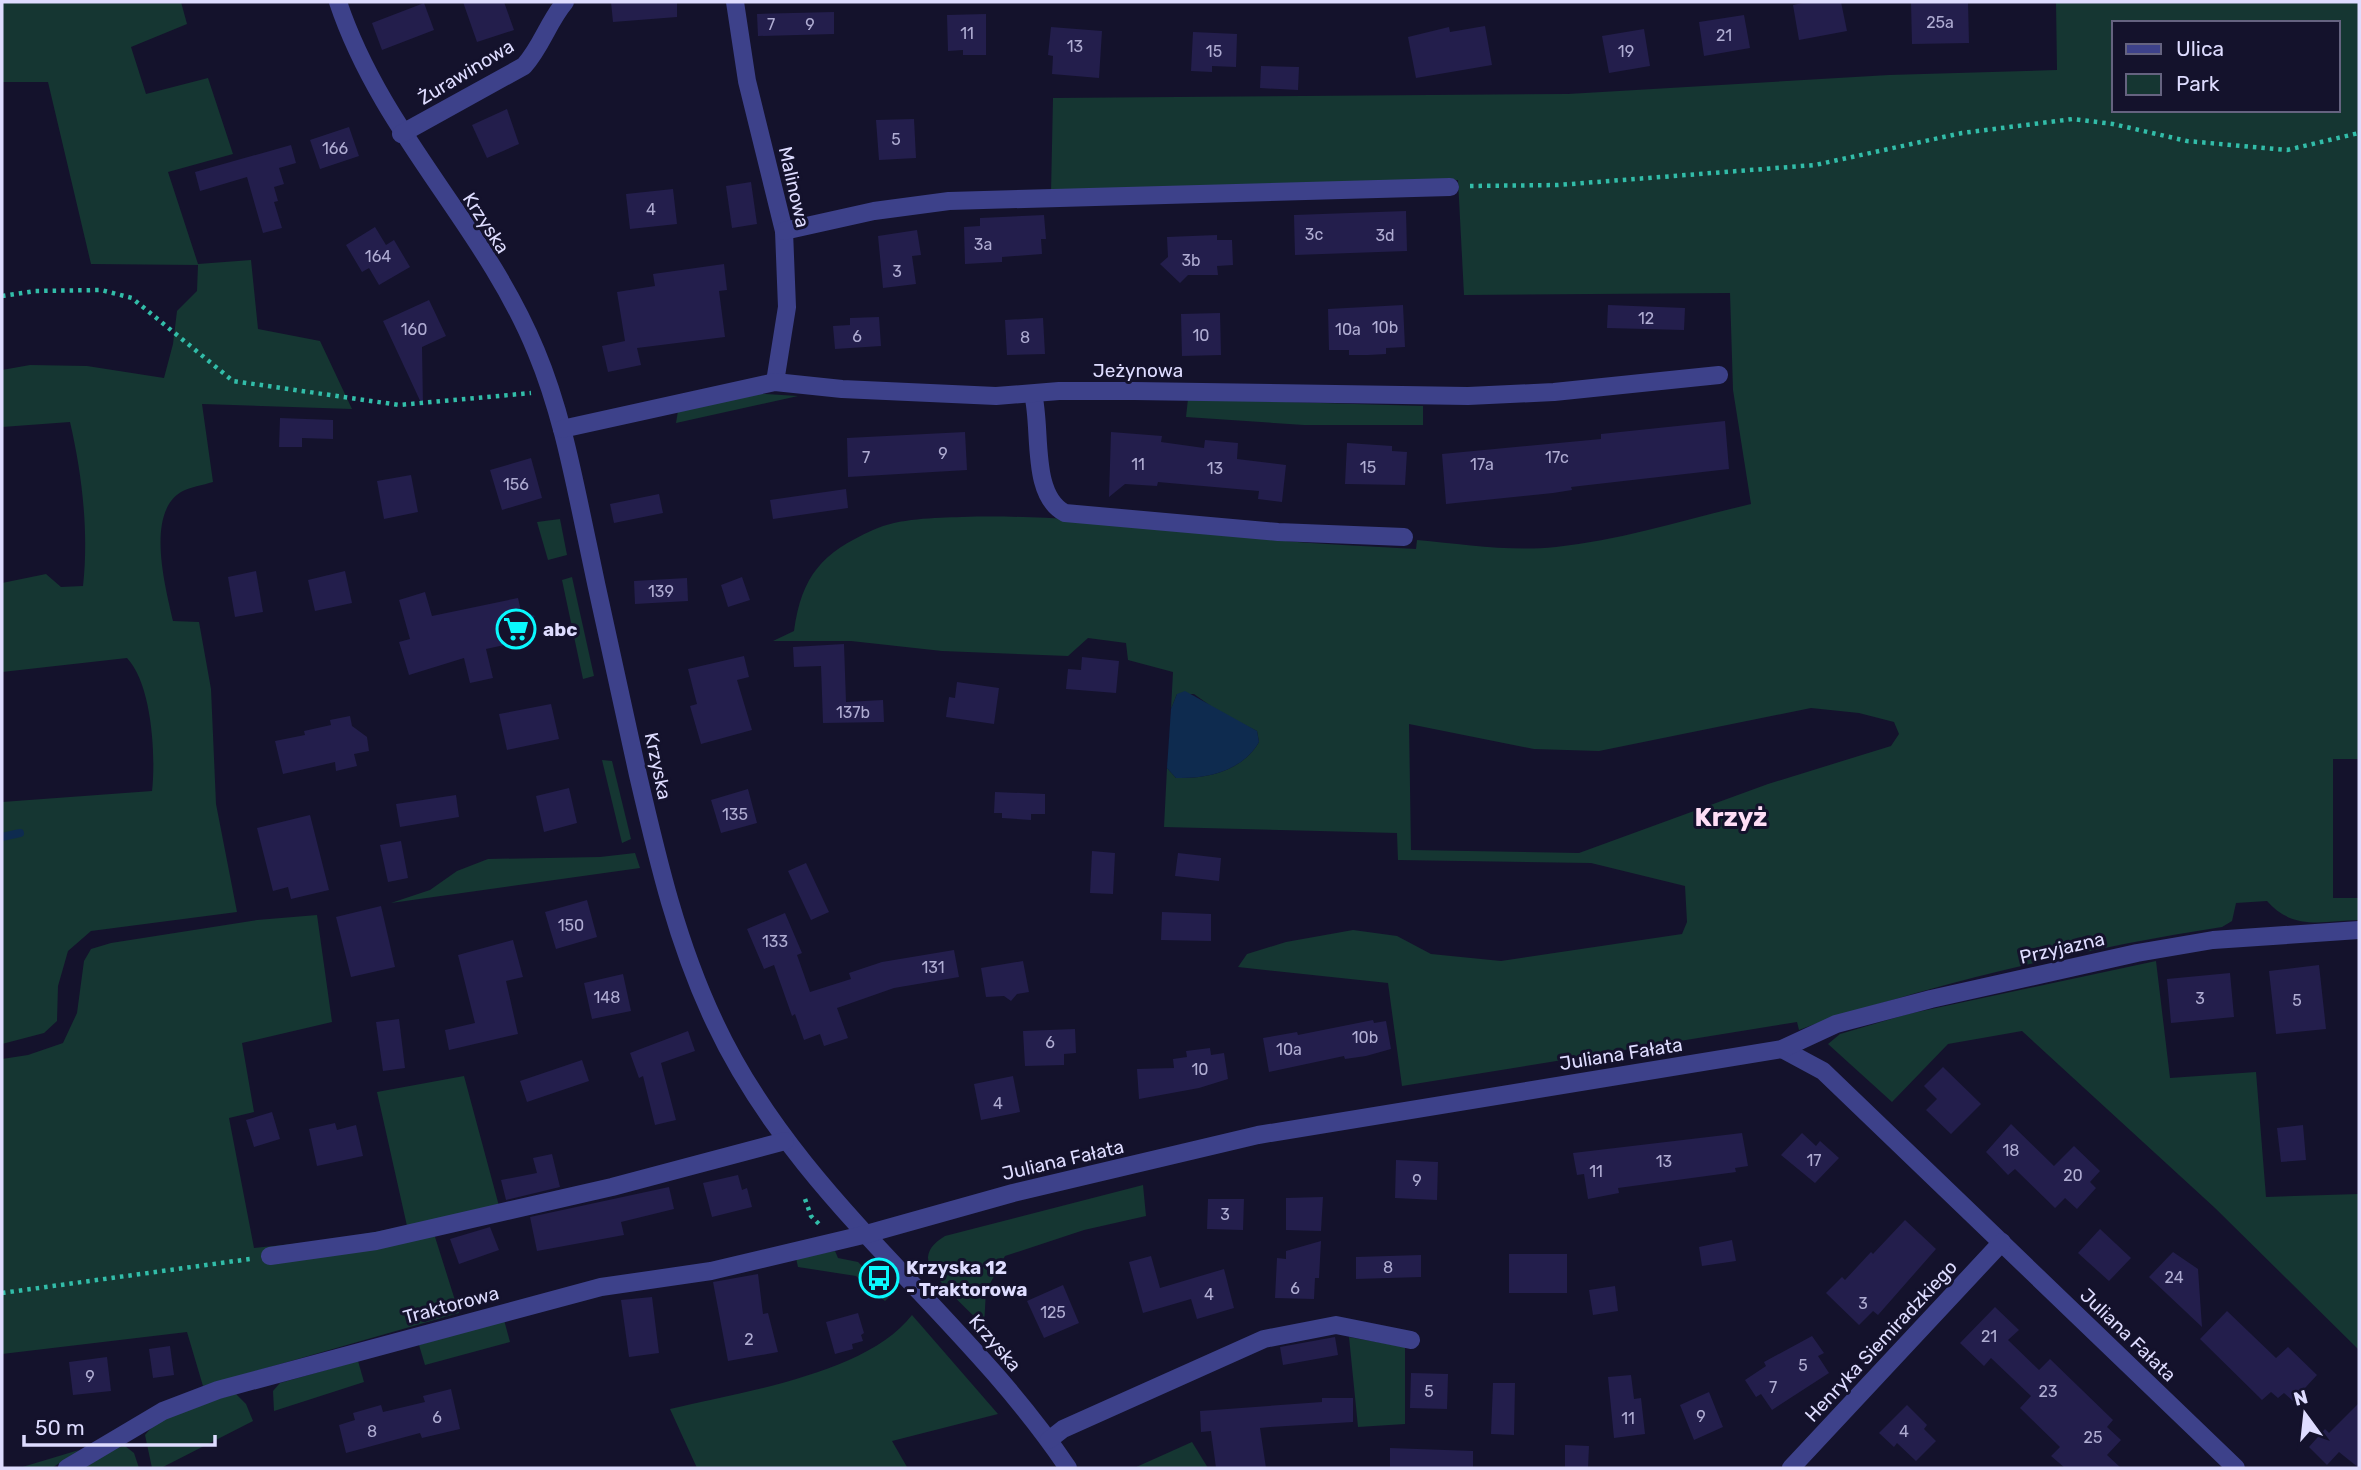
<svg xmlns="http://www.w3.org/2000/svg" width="2361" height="1470" viewBox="0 0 2361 1470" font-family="Rubik,sans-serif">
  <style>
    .green { fill: #153632; fill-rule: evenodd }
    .water { fill: #0e2b4f }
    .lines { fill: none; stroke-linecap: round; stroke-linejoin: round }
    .stream { stroke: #0e2b4f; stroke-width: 8 }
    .building { fill: #231e4c }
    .path { stroke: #32bda9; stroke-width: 4.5; stroke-dasharray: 3.5 5; stroke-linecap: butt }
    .minor { stroke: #3d418a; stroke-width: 18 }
    .labels { text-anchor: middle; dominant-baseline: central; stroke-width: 6; stroke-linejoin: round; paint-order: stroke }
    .number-label { font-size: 16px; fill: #afacd2 }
    .street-label { font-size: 19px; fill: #dedcff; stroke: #14122c }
    .poi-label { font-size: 19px; font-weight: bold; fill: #dedcff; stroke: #14122c; text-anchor: start }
    .district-label { font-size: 26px; font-weight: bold; fill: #ffdef6; stroke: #14122c }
  </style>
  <rect width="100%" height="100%" fill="#14122c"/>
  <g class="green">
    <path d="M2,2h179l6,22 -56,23 15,47 62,-16 25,76 -65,18 30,92 53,-4 7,69 62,12 32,68 -150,-5 11,78c-10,3 -23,5 -32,10 -36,22 -15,97 -8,129l26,1 12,67 5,115 21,108 -146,19 -23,20 -10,35 -1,35 -13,12 -42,11v-242l150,-11c4,-35 0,-107 -25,-133l-125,14v-89l44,-9 15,13 22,-1c6,-54 -1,-112 -13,-164l-68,5v-57l28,-5 57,1 77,12 9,-34 4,-33 20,-20 1,-26 -107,-1 -43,-182h-46z"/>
    <path d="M2056,2h303v757h-26v139h26v22c-36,1 -66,11 -92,-19l-31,2 -4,18 -10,6c-103,16 -205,38 -306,66 -40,12 -79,22 -117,37l-2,-8 -395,64 -14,-103 -150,-16 9,-13 39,-12 67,-12 44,6 34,18 70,7 181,-27 5,-12 -2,-36 -94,-23 -193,-3 -1,-27 -233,-6 3,-59 9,10c32,1 66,-7 83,-36l-2,-11 -38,-19 -25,-18h-17l-6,15 2,-37 -45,-12 -2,-17 -38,-5 -20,18 -126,-5 -91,-10h-78l21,-10c8,-56 28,-78 79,-101 26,-12 62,-12 89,-13 98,-3 193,10 290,21 54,6 109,8 164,11l1,-9c46,4 93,12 139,7 66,-7 131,-28 195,-43l-18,-114 -3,-97 -266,2 -6,-115 -407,13 2,-95 515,-4 321,-19 168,-5zM2114,23h224v87h-224zM1811,708l48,5 35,9 5,12 -8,12 -123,38 -189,69 -168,-3 -2,-126 125,25 65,2z"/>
    <path d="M751,393l47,3 -122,27 2,-12z"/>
    <path d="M1188,399l235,7v19h-119l-118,-8z"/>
    <path d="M560,519l7,36 -19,5 -11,-38z"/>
    <path d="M572,577l22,99 -11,3 -21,-99z"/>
    <path d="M602,760l10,1 19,78 -9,4z"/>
    <path d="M635,853l5,15 -249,35 39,-13 27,-19 31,-12 112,-2z"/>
    <path d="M317,915l15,107 -90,21 12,69 -25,6 25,130 77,-8 76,-14 -30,-134 87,-16 35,130 -69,15 29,92 -256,73 -16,-54 -185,22v-295l26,-4 35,-12 14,-30 7,-52 7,-12 20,-6 146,-23z"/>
    <path d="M2156,961l14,117 86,-6 10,125 93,-3v156l-144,-142 -193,-177 -74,13 -56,58 -64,-58 12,-10 68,-20z"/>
    <path d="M1143,1185l3,31 -62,14 -79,26 -19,35 -2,35c-13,-14 -57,-51 -56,-69 1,-10 9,-16 17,-21z"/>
    <path d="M835,1251l3,7 20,4 33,33 -6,6 -29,-25 -58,-9 -2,-9z"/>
    <path d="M912,1315l86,99 -106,27 15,26 -2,1h-208l-27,-59c70,-17 197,-35 242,-94z"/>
    <path d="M504,1320l6,22 -85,23 -6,-20z"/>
    <path d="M1349,1337l56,10v77l-47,3z"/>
    <path d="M358,1361l6,21 -90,29 -1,-20 7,-8z"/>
    <path d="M236,1394l10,10 7,17 -92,47h-9l-7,-33c19,-25 63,-33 91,-41z"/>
    <path d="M1192,1442l16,26h-74z"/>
    <path d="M125,1446l9,7 5,15h-54l29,-20z"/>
    <path d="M79,1450l-27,18h-33z"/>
  </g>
  <path class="water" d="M1185,691l72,40 2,11c-17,29 -51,37 -83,36l-9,-10 4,-59 6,-15z"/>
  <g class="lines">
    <path class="stream" d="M2,837l18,-4"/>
  </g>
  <g class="building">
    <path d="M463,2h41l10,28 -37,12z"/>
    <path d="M611,2h66v15l-64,5z"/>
    <path d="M1808,2h33l6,29 -48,9 -6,-35z"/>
    <path d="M1911,2h57l1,41 -57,1z"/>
    <path d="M424,3l10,27 -52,20 -10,-27z"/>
    <path d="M834,12v22l-76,2 -1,-22z"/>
    <path d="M986,14v41h-23v-5l-15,1 -1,-36z"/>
    <path d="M1744,15l6,33 -46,8 -5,-34z"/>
    <path d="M1485,26l7,39 -76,13 -8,-41 41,-10 1,5z"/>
    <path d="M1051,27l51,4 -3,47 -47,-4 1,-18 -5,-1z"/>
    <path d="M1644,29l6,37 -41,7 -7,-37z"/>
    <path d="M1193,32l44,2 -1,33 -24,-1v6l-21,-1z"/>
    <path d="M1261,66l38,1 -1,23 -38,-2z"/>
    <path d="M507,109l12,35 -32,14 -15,-33z"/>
    <path d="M914,119l2,39 -37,2 -3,-40z"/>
    <path d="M349,127l10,29 -39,13 -10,-29z"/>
    <path d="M291,145l5,18 -17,5 5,16 -10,3 4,14 -4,1 8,26 -19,5 -16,-56 -47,14 -5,-19z"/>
    <path d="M751,182l6,42 -25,4 -6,-42z"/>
    <path d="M673,189l4,35 -47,5 -4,-35z"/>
    <path d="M1406,211l1,40 -112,4 -1,-40z"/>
    <path d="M1044,215l2,24h-5l1,15 -40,3v5l-37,2 -1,-37 16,-1v-8z"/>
    <path d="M375,227l11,18 8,-5 16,27 -31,18 -10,-17 -7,4 -16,-27z"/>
    <path d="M917,230l4,25 -9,1 4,28 -33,4 -5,-52z"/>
    <path d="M1217,235v5h15l1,25 -16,1 1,9h-30l-8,8 -20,-19 8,-7 -1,-20z"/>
    <path d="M724,264l3,26 -8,1 6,46 -88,11 4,17 -33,7 -6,-26 23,-5 -8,-49 38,-6 -2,-12z"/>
    <path d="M429,300l17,36 -24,11 1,60 -40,-86z"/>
    <path d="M1403,305l2,42 -19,1v6l-18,1h-19v-5h-20l-1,-41z"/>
    <path d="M1608,305l77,3 -1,22 -77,-2z"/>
    <path d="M1220,313l1,42 -39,1 -1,-42z"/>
    <path d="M879,317l2,29 -46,3 -2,-23 17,-1v-7z"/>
    <path d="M1043,318l2,36 -38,1 -2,-35z"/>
    <path d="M280,418l53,2v19l-31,-1v9h-23z"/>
    <path d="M1725,421l4,48 -158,18 1,3 -19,3 -107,11 -4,-50 159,-15v-5z"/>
    <path d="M965,432l2,38 -119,7 -1,-39z"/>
    <path d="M1111,432l51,4 -1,6 43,6 1,-8 33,3 -1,16 49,6 -4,37 -24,-3 1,-8 -101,-9 -1,4 -32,-2 -16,13z"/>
    <path d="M1347,443l45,3v5l15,1 -2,33 -60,-1z"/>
    <path d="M531,458l11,40 -40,12 -12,-40z"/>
    <path d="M411,475l7,37 -34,7 -7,-38z"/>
    <path d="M846,489l2,19 -75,11 -3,-19z"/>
    <path d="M659,494l4,19 -49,10 -4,-19z"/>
    <path d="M256,571l7,41 -28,5 -7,-40z"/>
    <path d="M345,571l7,32 -37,8 -7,-31z"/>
    <path d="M742,577l8,23 -22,7 -7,-22z"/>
    <path d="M687,578l1,23 -53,3 -1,-23z"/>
    <path d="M425,592l7,24 86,-18 3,13 14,5 -10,13 2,11 -41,9 7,29 -23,5 -6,-25 -55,17 -10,-33 11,-3 -11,-39z"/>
    <path d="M844,644l2,58 37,-2 1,22 -61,1 -2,-57 -27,1 -1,-20z"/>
    <path d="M744,656l5,21 -12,3 15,50 -51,14 -11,-38 7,-2 -9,-35z"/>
    <path d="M1082,657l37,4 -3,32 -50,-4 2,-20 13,1z"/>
    <path d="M957,682l42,6 -5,36 -48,-7 3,-20 6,1z"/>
    <path d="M551,704l8,35 -52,11 -8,-36z"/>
    <path d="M350,716l2,10 15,11 2,14 -15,3 3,12 -21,5 -1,-9 -52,12 -8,-33 30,-6 -1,-4 27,-6 -1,-5z"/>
    <path d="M569,788l8,35 -33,9 -8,-36z"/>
    <path d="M748,789l9,34 -36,10 -10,-33z"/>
    <path d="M995,792l50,2v20h-14v6l-29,-2v-5h-8z"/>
    <path d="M456,795l3,22 -59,10 -4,-23z"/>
    <path d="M310,815l19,75 -38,9 -3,-12 -15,4 -16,-63z"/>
    <path d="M401,841l7,37 -20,4 -8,-37z"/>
    <path d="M1092,851l23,2 -2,41 -23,-1z"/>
    <path d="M1178,853l43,5 -2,23 -44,-5z"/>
    <path d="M806,863l23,49 -18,8 -23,-49z"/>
    <path d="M587,900l10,37 -41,12 -11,-37z"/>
    <path d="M381,906l14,61 -44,10 -15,-60z"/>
    <path d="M1162,912l49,2v27l-50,-1z"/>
    <path d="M785,913l17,40 -5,2 13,37 41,-13 -2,-6 33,-11 72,-12 5,27 -65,11 -57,20 11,30 -24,8 -4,-12 -16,6 -9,-26 -3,2 -18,-51 -10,4 -17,-40z"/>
    <path d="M513,940l10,37 -17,4 12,53 -69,16 -4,-20 30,-7 -17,-68z"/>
    <path d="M1023,961l6,31 -12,2 -6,7 -7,-5 -18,1 -5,-29z"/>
    <path d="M2319,965l7,64 -50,5 -7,-63z"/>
    <path d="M2230,973l4,44 -63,6 -4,-44z"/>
    <path d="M623,974l8,37 -39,8 -8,-36z"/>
    <path d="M399,1019l6,49 -22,3 -7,-49z"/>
    <path d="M1373,1020l1,3 12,-2 5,28 -25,7 -21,3 -1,-3 -75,16 -6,-34 34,-6 1,3z"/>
    <path d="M1075,1029l1,24 -12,1v11l-39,1 -2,-35z"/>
    <path d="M688,1031l7,20 -34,12 15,57 -21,5 -12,-49 -4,2 -9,-25z"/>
    <path d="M1210,1048l1,7 13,-2 4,26 -29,9 -60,11 -2,-30 37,-1 -1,-9 14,-2 -1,-6z"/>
    <path d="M582,1060l7,21 -62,21 -7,-21z"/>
    <path d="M1943,1067l38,37 -30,30 -25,-24 11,-11 -13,-13z"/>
    <path d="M1013,1076l7,36 -39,8 -7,-36z"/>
    <path d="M272,1112l8,27 -26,8 -8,-27z"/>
    <path d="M335,1123l2,7 19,-5 7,31 -46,10 -8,-37z"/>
    <path d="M2011,1124l43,42 20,-20 26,25 -10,11 6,6 -19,21 -12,-11 -10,10 -40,-39 -7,6 -22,-23z"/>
    <path d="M2303,1125l3,35 -25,2 -4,-34z"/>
    <path d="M1742,1133l6,33 -13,2 1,4 -118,16 1,5 -31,6 -4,-25 -7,1 -4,-22z"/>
    <path d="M1802,1133l14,13 4,-5 19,17 -24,25 -34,-28z"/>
    <path d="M552,1154l8,33 -54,13 -5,-20 36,-7 -4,-15z"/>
    <path d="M1396,1160l42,2 -1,38 -42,-2z"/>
    <path d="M738,1175l4,15 5,-2 5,19 -40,10 -9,-34z"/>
    <path d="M669,1187l5,22 -53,13 3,13 -87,16 -7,-34z"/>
    <path d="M1323,1197l-2,34 -35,-1v-32z"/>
    <path d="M1208,1199h36l-1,31 -36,-1z"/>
    <path d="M1905,1220l31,29 -58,66 -5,-4 -14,14 -33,-32 16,-16 3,3 26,-28 2,2z"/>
    <path d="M490,1227l9,23 -40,14 -9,-25z"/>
    <path d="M2100,1229l31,29 -22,23 -31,-28z"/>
    <path d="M1732,1240l4,21 -34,5 -3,-19z"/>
    <path d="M1321,1241l-2,37h-4l-1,21 -39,-1 2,-40 9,1v-8z"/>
    <path d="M2173,1252l25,17 4,58 -53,-50z"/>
    <rect x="1509" y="1254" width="58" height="39"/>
    <path d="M1421,1255v22l-65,2v-22z"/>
    <path d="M1151,1256l9,32 64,-19 10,39 -37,11 -6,-20 -48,14 -14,-51z"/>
    <path d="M758,1274l5,40 5,-1 10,39 -50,9 -15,-79z"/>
    <path d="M1063,1285l16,38 -35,15 -17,-37z"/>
    <path d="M1615,1286l3,25 -25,4 -4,-25z"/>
    <path d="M652,1297l7,56 -30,4 -8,-57z"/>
    <path d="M1995,1307l24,23 -11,10 31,30 11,-11 63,61 -6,7 14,13 -14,15 14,13h-56l-14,-12 9,-9 -40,-39 11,-12 -40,-38 -7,8 -24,-23z"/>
    <path d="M2227,1311l49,47 12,-11 29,28 -24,26 -9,-8 -6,5 -7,-6 -9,8 -62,-61z"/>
    <path d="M858,1313l6,20 -3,2 2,6 -11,3 1,5 -18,5 -9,-32z"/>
    <path d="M1812,1336l12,17 -6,3 11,17 -57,37 -11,-16 -5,3 -11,-17 21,-14 -2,-4z"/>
    <path d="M1335,1337l3,18 -55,10 -3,-18z"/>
    <path d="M170,1346l4,29 -21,3 -4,-29z"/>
    <path d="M107,1357l4,34 -38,4 -4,-33z"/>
    <path d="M1411,1373l37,1 -1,35 -37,-1z"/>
    <path d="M1631,1375l3,24 7,-1 4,36 -31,4 -6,-61z"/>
    <path d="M1493,1383h22l-1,52 -23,-1z"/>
    <path d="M451,1389l9,40 -38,9 -2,-5 -74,20 -7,-28 16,-5 -2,-7 28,-8 2,7 42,-10 -2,-6z"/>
    <path d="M1709,1392l14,35 -29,13 -14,-35z"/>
    <path d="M1322,1398h31v24l-83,5 -1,-4 1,4 -10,1 6,40h-50l-5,-37 -10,1 -1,-21 122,-9z"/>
    <path d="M2359,1403v65l-20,-16 -12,13 -18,-18 16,-18 4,4z"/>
    <path d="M1907,1405l20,20 -3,4 12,12 -20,20 -19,-18 -3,4 -15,-14z"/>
    <path d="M1565,1445l24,1 -1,22h-23z"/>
    <path d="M1390,1448l83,3v17h-83z"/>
  </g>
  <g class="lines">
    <g class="path">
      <path d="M1470,186l88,-1 257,-20 147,-32 111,-14 40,5 74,17 100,9 72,-17"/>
      <path d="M2,296l33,-5 66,-1 31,8 101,83 166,24 132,-12"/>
      <path d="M805,1199l6,17 8,8"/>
      <path d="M2,1293l248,-34"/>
    </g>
    <g class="minor">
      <path d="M338,2c44,132 147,224 198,349 26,62 38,129 52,194 16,77 33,154 50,230 20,86 39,168 77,248 83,177 246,286 353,445"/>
      <path d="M735,2l12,79 37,150 3,76 -12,75"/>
      <path d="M401,134l123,-68c18,-20 24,-44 41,-64"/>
      <path d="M784,231l90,-20 75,-10 501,-14"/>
      <path d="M1033,394c9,35 -3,101 32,119l213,19 126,5"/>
      <path d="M562,429l213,-47 67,7 154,7 63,-5h75l334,5 86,-4 165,-17"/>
      <path d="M1782,1049l41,22 413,397"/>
      <path d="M270,1256l106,-15 236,-54 173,-46"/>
      <path d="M1049,1440l14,-11 201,-90 72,-14 75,15"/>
      <path d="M67,1468l96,-57 55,-21 383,-103 110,-16 152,-36 150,-42 245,-58 524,-86 54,-25 95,-25 206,-46 76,-13 146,-10"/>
      <path d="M1791,1468l211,-226"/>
    </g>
  </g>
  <defs>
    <symbol id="supermarket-ring" viewBox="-11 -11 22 22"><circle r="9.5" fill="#14122c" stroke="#0af8fd" stroke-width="1.5"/><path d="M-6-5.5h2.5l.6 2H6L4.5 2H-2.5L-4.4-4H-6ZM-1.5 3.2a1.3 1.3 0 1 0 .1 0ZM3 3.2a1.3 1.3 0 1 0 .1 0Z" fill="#0af8fd"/></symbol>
    <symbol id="bus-ring" viewBox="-11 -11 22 22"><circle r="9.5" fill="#14122c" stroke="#0af8fd" stroke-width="1.5"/><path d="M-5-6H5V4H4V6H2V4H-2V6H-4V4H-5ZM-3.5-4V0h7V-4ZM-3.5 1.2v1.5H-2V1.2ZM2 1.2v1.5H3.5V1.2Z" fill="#0af8fd"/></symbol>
  </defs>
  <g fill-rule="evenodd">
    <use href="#supermarket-ring" x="494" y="607" width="44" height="44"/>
    <use href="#bus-ring" x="857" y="1256" width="44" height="44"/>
  </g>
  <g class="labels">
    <g class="number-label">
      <text x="1940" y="22">25a</text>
      <text x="771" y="24">7</text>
      <text x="810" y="24">9</text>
      <text x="967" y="33">11</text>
      <text x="1724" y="35">21</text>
      <text x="1075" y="46">13</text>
      <text x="1214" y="51">15</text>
      <text x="1626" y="51">19</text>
      <text x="896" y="139">5</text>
      <text x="335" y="148">166</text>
      <text x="651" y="209">4</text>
      <text x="1314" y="234">3c</text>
      <text x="1385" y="235">3d</text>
      <text x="983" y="244">3a</text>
      <text x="378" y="256">164</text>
      <text x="1191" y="260">3b</text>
      <text x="897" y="271">3</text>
      <text x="1646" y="318">12</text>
      <text x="1385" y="327">10b</text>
      <text x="414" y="329">160</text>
      <text x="1348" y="329">10a</text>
      <text x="1201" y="335">10</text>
      <text x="857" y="336">6</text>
      <text x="1025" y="337">8</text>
      <text x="943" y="453">9</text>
      <text x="866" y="457">7</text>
      <text x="1557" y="457">17c</text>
      <text x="1138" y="464">11</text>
      <text x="1482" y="464">17a</text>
      <text x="1368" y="467">15</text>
      <text x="1215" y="468">13</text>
      <text x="516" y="484">156</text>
      <text x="661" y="591">139</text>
      <text x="853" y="712">137b</text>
      <text x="735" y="814">135</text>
      <text x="571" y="925">150</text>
      <text x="775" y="941">133</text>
      <text x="933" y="967">131</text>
      <text x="607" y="997">148</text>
      <text x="2200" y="998">3</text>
      <text x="2297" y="1000">5</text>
      <text x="1365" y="1037">10b</text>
      <text x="1050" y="1042">6</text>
      <text x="1289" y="1049">10a</text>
      <text x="1200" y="1069">10</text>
      <text x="998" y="1103">4</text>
      <text x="2011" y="1150">18</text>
      <text x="1814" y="1160">17</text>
      <text x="1664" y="1161">13</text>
      <text x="1596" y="1171">11</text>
      <text x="2073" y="1175">20</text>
      <text x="1417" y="1180">9</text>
      <text x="1225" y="1214">3</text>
      <text x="1388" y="1267">8</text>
      <text x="2174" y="1277">24</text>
      <text x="1295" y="1288">6</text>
      <text x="1209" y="1294">4</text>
      <text x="1863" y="1303">3</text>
      <text x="1053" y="1312">125</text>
      <text x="1989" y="1336">21</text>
      <text x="749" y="1339">2</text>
      <text x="1803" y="1365">5</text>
      <text x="90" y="1376">9</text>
      <text x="1773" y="1387">7</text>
      <text x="1429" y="1391">5</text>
      <text x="2048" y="1391">23</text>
      <text x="1701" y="1416">9</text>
      <text x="437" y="1417">6</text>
      <text x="1628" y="1418">11</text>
      <text x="372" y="1431">8</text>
      <text x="1904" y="1431">4</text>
      <text x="2093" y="1437">25</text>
    </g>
    <g class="street-label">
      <text transform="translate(466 72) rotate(-31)">Żurawinowa</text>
      <text transform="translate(794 187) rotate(77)">Malinowa</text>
      <text transform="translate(486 223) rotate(57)">Krzyska</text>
      <text x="1138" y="370">Jeżynowa</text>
      <text transform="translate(658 766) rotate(78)">Krzyska</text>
      <text transform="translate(2062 948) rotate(-13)">Przyjazna</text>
      <text transform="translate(1621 1054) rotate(-9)">Juliana Fałata</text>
      <text transform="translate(1063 1160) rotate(-13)">Juliana Fałata</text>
      <text transform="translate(451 1305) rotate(-15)">Traktorowa</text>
      <text transform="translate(2128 1335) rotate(44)">Juliana Fałata</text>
      <text transform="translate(1881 1341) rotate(-47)">Henryka Siemiradzkiego</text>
      <text transform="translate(995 1343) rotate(49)">Krzyska</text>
    </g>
    <g class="poi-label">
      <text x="543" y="629">abc</text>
      <text x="906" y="1267">Krzyska 12<tspan x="906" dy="22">- Traktorowa</tspan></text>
    </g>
    <g class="district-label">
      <text x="1731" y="817">Krzyż</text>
    </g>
  </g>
  <rect width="2361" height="1470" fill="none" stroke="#dedcff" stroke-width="7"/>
  <rect x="2112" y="21" width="228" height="91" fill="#14122c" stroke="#656380" stroke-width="2"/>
  <rect x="2126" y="44" width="35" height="10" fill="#3d418a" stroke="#656380" stroke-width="2"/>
  <text x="2176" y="56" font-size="21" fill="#dedcff">Ulica</text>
  <rect x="2126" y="74" width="35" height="21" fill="#153632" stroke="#656380" stroke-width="2"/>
  <text x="2176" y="91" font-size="21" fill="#dedcff">Park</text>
  <g transform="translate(2305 1414) rotate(345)" stroke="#14122c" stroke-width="5" paint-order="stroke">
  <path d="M0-5L12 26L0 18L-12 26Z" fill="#dedcff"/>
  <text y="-10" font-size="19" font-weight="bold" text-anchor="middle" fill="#dedcff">N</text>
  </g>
  <path d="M24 1435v10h191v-10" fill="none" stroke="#dedcff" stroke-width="3.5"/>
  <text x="35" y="1435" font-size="21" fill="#dedcff" stroke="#14122c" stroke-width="5" paint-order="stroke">50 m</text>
</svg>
